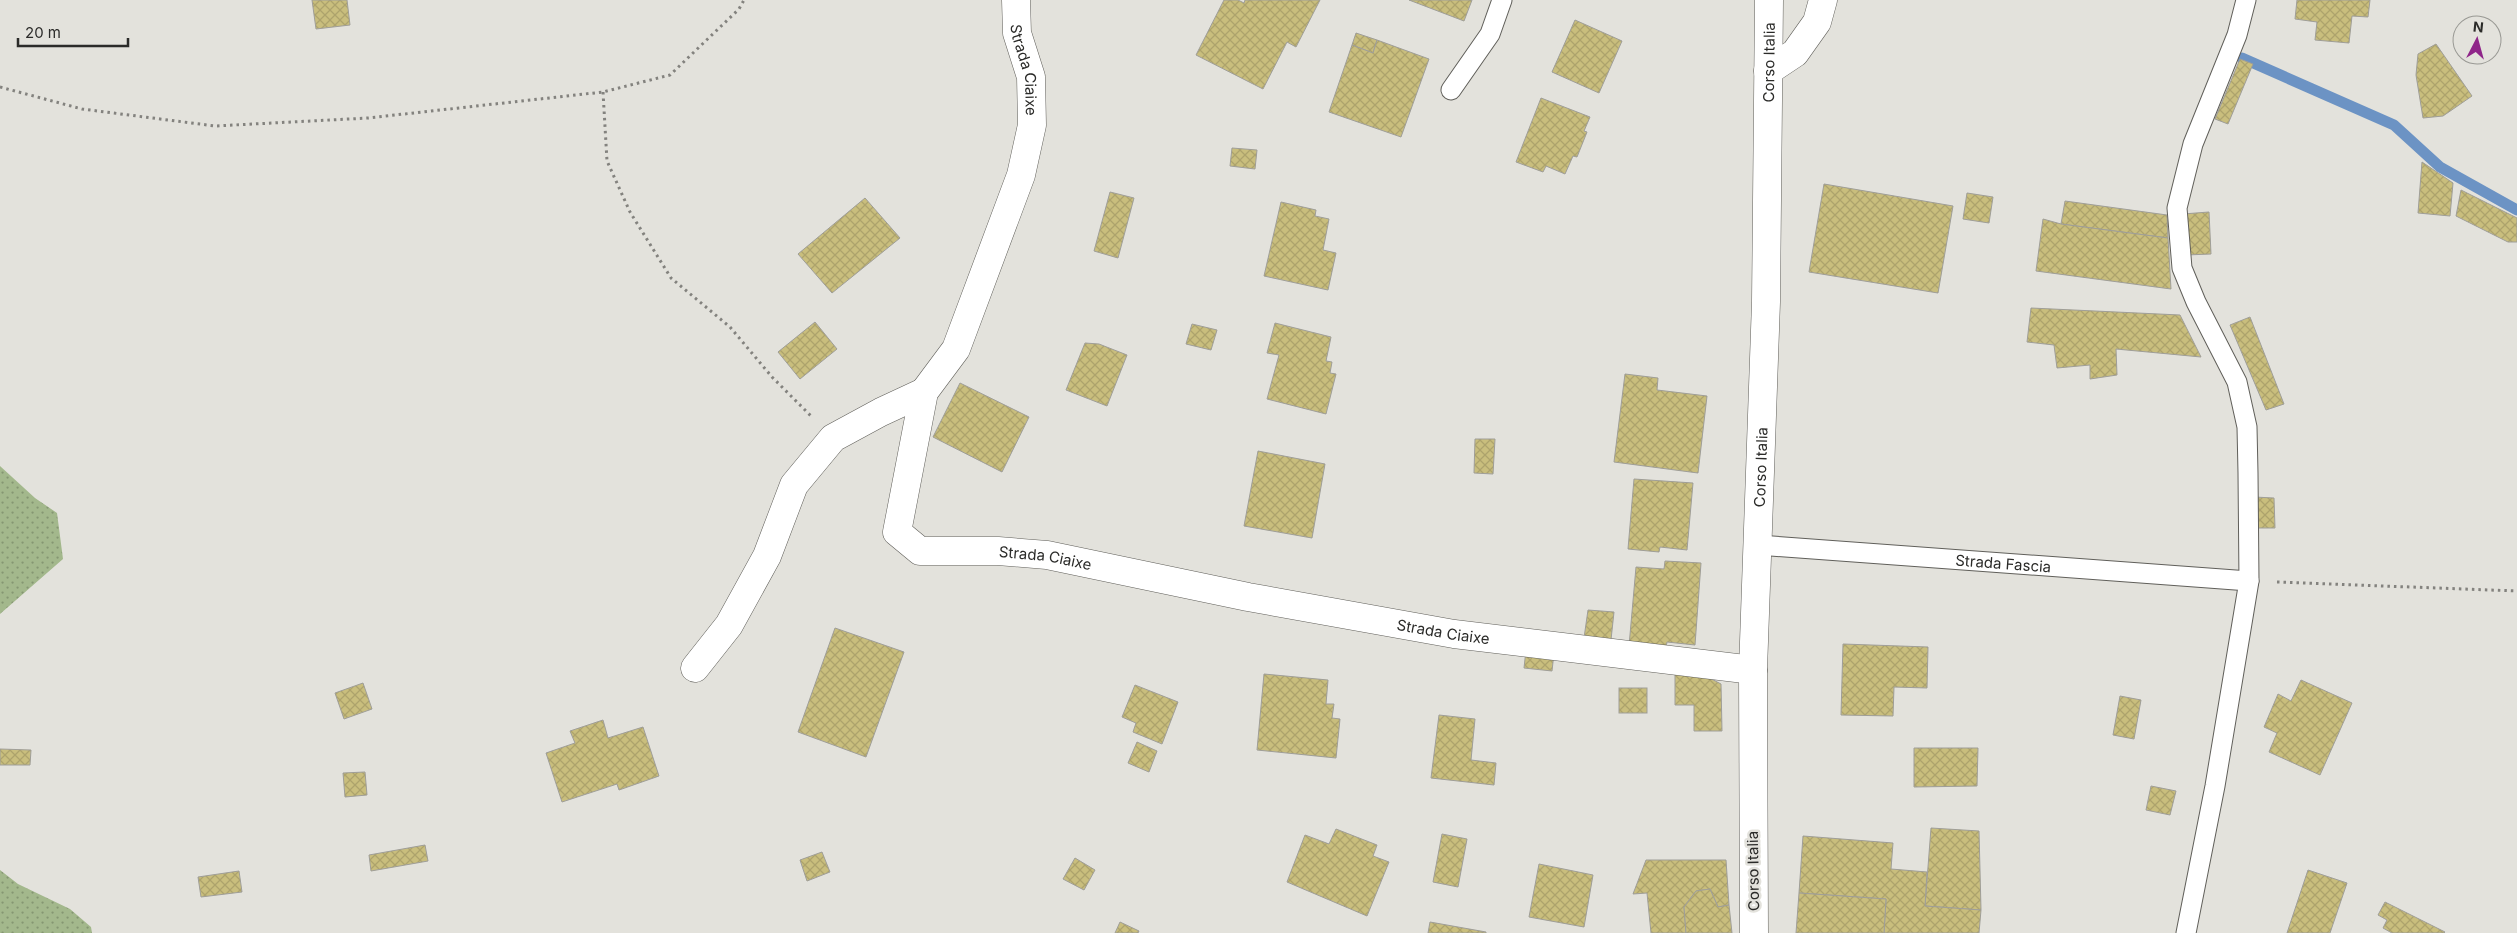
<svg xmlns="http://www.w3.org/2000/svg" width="2517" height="933" viewBox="0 0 2517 933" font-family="Inter,sans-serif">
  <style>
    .grass { fill: url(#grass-dots) }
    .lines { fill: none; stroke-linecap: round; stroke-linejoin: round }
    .stream { stroke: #6c93c4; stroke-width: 11 }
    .building { fill: url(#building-cross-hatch); stroke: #9f9e98 }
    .lane-casing { stroke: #605f5a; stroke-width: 21 }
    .street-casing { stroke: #605f5a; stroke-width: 29 }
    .secondary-casing { stroke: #605f5a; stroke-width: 29 }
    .path { stroke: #83827e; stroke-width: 3; stroke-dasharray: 2.5 4; stroke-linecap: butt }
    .lane { stroke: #fff; stroke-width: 19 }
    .street { stroke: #fff; stroke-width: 28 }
    .secondary { stroke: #fff; stroke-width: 28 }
    .labels { text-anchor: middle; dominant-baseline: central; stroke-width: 5; stroke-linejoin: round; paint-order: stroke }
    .street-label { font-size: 15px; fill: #2b2b29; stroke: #e3e2dc }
  </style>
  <defs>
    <pattern id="grass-dots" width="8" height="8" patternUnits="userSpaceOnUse" patternTransform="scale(1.25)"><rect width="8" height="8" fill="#a3b88c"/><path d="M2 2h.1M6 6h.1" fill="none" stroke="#859672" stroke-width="1.8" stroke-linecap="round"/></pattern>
    <pattern id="building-cross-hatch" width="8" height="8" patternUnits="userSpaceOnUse" patternTransform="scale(1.25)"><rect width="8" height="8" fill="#c9be7d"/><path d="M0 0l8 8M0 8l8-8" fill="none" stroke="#ada36c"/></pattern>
  </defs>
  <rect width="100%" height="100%" fill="#e3e2dc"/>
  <g class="grass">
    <path d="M0,466l35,32 22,15 6,46 -63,55z"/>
    <path d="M0,870l18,14 52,25 21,18 1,6h-92z"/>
  </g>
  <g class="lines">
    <path class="stream" d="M2242,58l152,67 46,42 77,43"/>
  </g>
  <g class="building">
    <path d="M312,0h35l3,25 -34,4z"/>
    <path d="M1224,0h14l6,3 1,-3h75l-24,47 -9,-5 -24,47 -67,-34z"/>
    <path d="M1409,0h63l-8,21z"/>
    <path d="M2297,0h73l-2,17 -16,-1 -3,27 -34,-3 2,-18 -22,-3z"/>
    <path d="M1575,20l47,21 -23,52 -47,-21z"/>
    <path d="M1356,33l21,7 -4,13 -21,-8z"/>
    <path d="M1377,40l52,19 -28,78 -72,-25 23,-67 21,8z"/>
    <path d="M2436,44l36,52 -29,20 -20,2 -7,-43 2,-21z"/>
    <path d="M2240,59l13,5 -25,60 -13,-5z"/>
    <path d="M1541,98l49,19 -6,14 3,1 -10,25 -4,-1 -8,18 -19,-8 -3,6 -27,-10z"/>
    <path d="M1232,148l25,2 -2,19 -25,-3z"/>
    <path d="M2422,162l31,21 -3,33 -32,-3z"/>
    <path d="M1824,184l129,22 -15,87 -129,-21z"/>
    <path d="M2461,190l56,28v24h-9l-52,-26z"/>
    <path d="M1110,192l24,6 -16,60 -24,-7z"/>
    <path d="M1967,193l26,4 -4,26 -26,-4z"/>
    <path d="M865,198l35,40 -68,55 -34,-39z"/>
    <path d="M2065,201l102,14 1,23 -107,-14z"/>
    <path d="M1281,202l35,8 -1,6 14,3 -6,31 13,3 -8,37 -64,-14z"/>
    <path d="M2209,212l2,42 -25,1 -3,-41z"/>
    <path d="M2043,219l18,5 107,14 3,51 -135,-18z"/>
    <path d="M2031,308l149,7 21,42 -85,-8 1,26 -27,4v-14l-33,3 -3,-23 -27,-3z"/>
    <path d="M2250,317l34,87 -18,6 -36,-85z"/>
    <path d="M815,322l22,27 -37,30 -22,-27z"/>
    <path d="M1275,323l56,14 -5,24 6,1 -2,11 6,1 -10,40 -59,-15 12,-44 -12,-2z"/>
    <path d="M1192,324l25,6 -6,20 -25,-6z"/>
    <path d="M1085,343l14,1 28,11 -20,51 -41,-16z"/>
    <path d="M1625,374l33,4 -1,12 50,6 -9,77 -84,-11z"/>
    <path d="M960,383l69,34 -27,55 -69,-35z"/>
    <path d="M1475,439h20l-2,35 -19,-1z"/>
    <path d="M1258,451l67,13 -13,74 -68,-12z"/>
    <path d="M1634,479l59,4 -6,67 -27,-3 -1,5 -31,-3z"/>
    <path d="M2254,497l20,1 1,30h-20z"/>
    <path d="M1665,561l36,2 -6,82 -28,-3 -1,6 -37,-2 7,-79 28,2z"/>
    <path d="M1588,610l26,2 -4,37 -27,-4z"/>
    <path d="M835,628l69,24 -38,105 -68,-25z"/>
    <path d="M1843,644l85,3 -1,41 -33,-1 -1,29 -52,-1z"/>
    <path d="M1526,650l28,3 -2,18 -28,-3z"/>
    <path d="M1700,673l21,11 1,47h-28v-26h-19v-31z"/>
    <path d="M1264,674l64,6 -2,24h8l-2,14 8,1 -4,39 -79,-8z"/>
    <path d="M2301,680l51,23 -32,72 -51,-23 8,-19 -13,-6 14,-33 13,7z"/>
    <path d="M363,683l9,26 -28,10 -9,-26z"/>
    <path d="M1135,685l43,17 -16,42 -29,-12 3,-9 -14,-6z"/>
    <rect x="1619" y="688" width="28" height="25"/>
    <path d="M2120,696l21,4 -7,39 -21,-4z"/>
    <path d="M1439,715l36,4 -4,41 25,3 -2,22 -63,-7z"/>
    <path d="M603,720l5,18 35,-11 16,49 -40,14 -2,-6 -55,18 -16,-49 29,-10 -5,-12z"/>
    <path d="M1137,742l20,9 -8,21 -21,-9z"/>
    <path d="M1914,748h64l-1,38 -63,1z"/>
    <path d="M0,749l31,1 -1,15h-30z"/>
    <path d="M365,772l2,23 -22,2 -2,-24z"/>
    <path d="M2151,786l25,5 -6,24 -24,-5z"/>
    <path d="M1931,828l48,3 2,79 -56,-4z"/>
    <path d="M1336,829l41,16 -4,11 16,6 -22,54 -80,-34 18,-47 24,9z"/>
    <path d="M1442,834l25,5 -9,48 -25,-5z"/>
    <path d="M1803,836l90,7 -2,26 36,3 -2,34 56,4 -2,23h-95l2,-34 -87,-6z"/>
    <path d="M425,845l3,16 -57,10 -2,-16z"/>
    <path d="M822,852l8,20 -23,9 -7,-21z"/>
    <path d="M1075,858l20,12 -11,20 -21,-11z"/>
    <path d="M1646,860h80l3,45 -11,2 -8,-18 -14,2 -12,16 2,26h-35l-4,-40 -14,1z"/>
    <path d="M1539,864l54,11 -9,52 -55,-10z"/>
    <path d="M2308,870l39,13 -17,50h-43z"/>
    <path d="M239,871l3,21 -41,5 -3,-20z"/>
    <path d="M1710,889l8,18 11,-2 3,28h-46l-2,-26 12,-16z"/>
    <path d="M1799,893l87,6 -2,34h-88z"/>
    <path d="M2385,902l60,30 -1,1h-52l-9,-5 4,-8 -9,-5z"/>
    <path d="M1120,922l19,9 -1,2h-23z"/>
    <path d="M1430,922l56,10v1h-58z"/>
  </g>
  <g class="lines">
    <defs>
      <g id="lane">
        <path d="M1451,90l39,-56 12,-34"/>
        <path id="s1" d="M1758,545l491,36"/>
        <path d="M2186,933l29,-147 34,-205 -1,-108 -1,-46 -10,-45 -41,-80 -14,-34 -5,-60 16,-64 44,-109 9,-35"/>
      </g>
      <g id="street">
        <path id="s2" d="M1016,0l1,33 14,44 1,48 -11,50 -65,174 -32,43 -27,140 23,19h78l49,4 201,42 206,37 299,36"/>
        <path d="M1768,71l27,-18 22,-31 6,-22"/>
        <path d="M695,668l34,-43 38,-69 27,-71 39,-47 48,-26 43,-20"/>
      </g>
      <g id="secondary">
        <path id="s3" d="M1754,933l-1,-263 13,-368 3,-302"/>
      </g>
    </defs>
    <use href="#lane" class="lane-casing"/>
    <use href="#street" class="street-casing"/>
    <use href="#secondary" class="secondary-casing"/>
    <g class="path">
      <path d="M0,87l82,22 133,17 153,-8 235,-26 67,-17 69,-66 5,-9"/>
      <path d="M603,92l4,69 23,51 41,66 59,49 42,50 39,39"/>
      <path d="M2277,582l240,9"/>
    </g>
    <use href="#lane" class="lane"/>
    <use href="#street" class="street"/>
    <use href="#secondary" class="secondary"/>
  </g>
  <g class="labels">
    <g class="street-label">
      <text stroke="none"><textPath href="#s3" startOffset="871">Corso Italia</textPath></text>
      <text stroke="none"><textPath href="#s2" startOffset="71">Strada Ciaixe</textPath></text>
      <text stroke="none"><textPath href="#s3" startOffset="466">Corso Italia</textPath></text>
      <text stroke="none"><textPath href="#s2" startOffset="716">Strada Ciaixe</textPath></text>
      <text stroke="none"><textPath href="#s1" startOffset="246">Strada Fascia</textPath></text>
      <text stroke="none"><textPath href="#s2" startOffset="1121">Strada Ciaixe</textPath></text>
      <text transform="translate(1753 871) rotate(-91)">Corso Italia</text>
    </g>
  </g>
  <g transform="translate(2477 40) rotate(6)"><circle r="24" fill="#e3e2dc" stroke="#999994"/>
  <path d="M0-4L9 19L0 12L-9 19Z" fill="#8f2589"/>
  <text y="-8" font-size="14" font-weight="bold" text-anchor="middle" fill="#2b2b29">N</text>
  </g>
  <path d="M18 38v8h110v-8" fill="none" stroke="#2b2b29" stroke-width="2.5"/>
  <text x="25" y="38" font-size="15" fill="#2b2b29" stroke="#e3e2dc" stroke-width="4" paint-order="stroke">20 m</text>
</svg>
